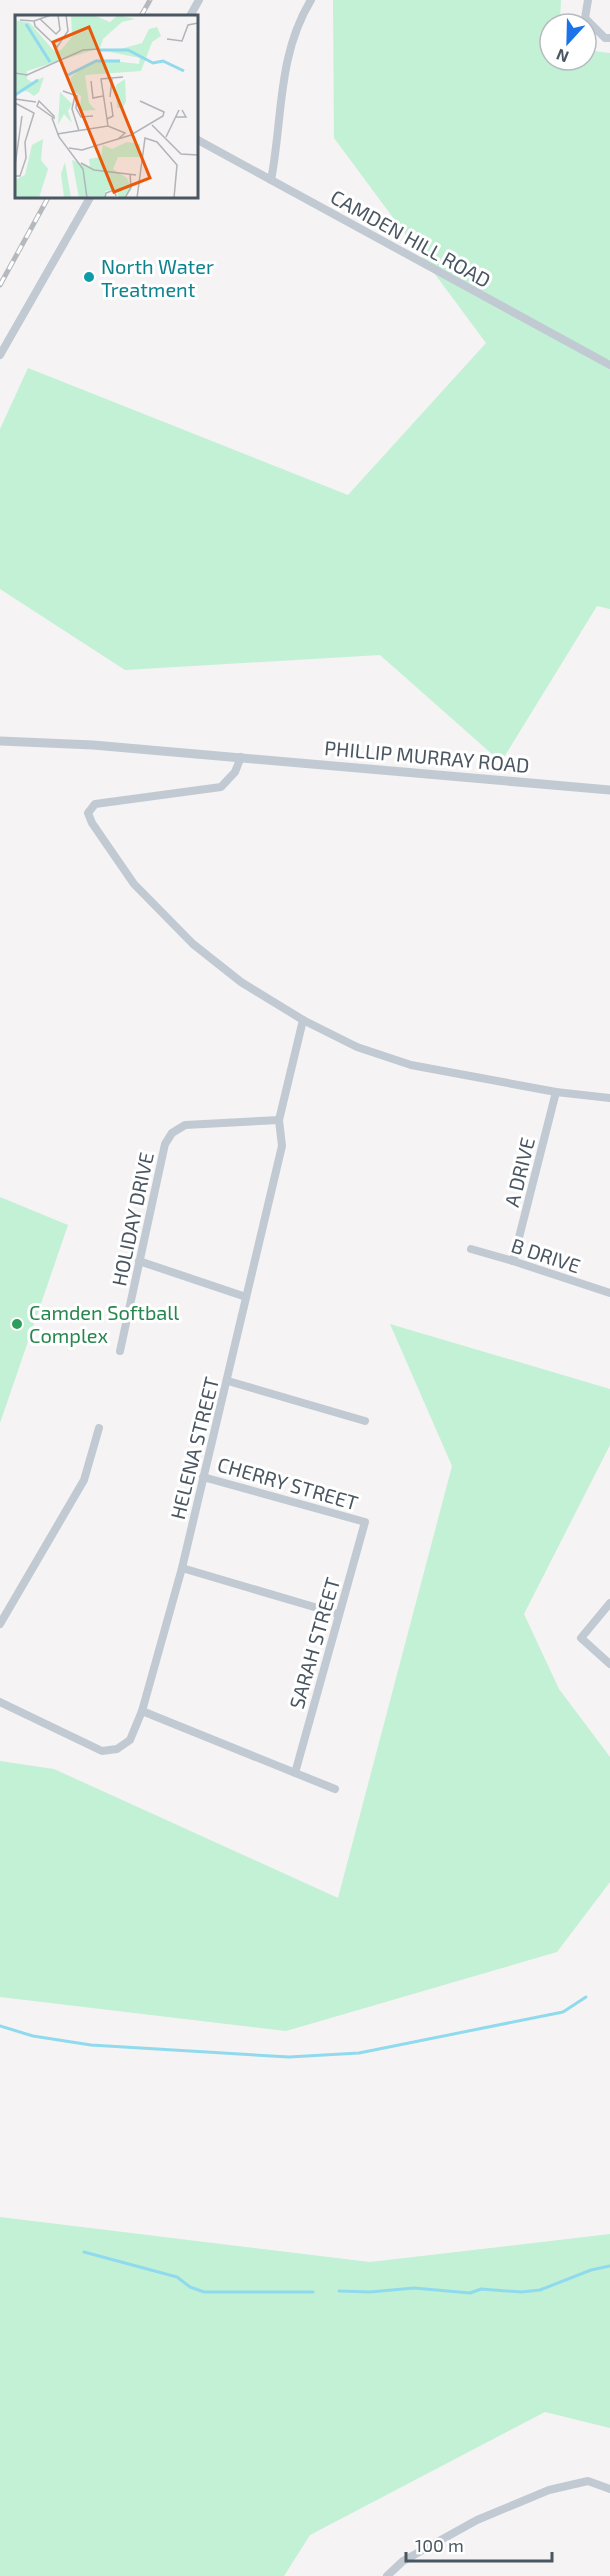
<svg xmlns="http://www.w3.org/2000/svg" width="610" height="2576" viewBox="0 0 610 2576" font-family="'Exo 2',sans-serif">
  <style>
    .green { fill: #c3f1d5 }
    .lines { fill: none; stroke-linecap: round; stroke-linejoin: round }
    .stream { stroke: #90daee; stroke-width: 3 }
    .minor { stroke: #c1cad2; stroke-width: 8 }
    .tertiary { stroke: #c1cad2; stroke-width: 9 }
    .rail-casing { stroke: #b5b8bd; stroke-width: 5 }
    .rail { stroke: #fff; stroke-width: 3; stroke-dasharray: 9; stroke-linecap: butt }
    .culture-dot { fill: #0f9aa8; stroke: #fff; stroke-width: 2 }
    .leisure-dot { fill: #2e9e5b; stroke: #fff; stroke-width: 2 }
    .labels { text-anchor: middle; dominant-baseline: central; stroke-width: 6; stroke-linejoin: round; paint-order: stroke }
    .street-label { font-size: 20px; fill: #4a5661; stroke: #fff }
    .culture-label { font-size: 20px; fill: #0d838f; stroke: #fff; text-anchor: start }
    .leisure-label { font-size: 20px; fill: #27864d; stroke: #fff; text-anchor: start }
    .inset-river { fill: none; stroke: #90daee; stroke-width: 3 }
    .inset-road { fill: none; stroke: #b1b4b9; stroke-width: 1.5 }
    .view { fill: #e8590c; fill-opacity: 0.15; stroke: #e8590c; stroke-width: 3 }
    .inset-edge { fill: none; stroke: #4a5661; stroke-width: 3 }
  </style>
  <rect width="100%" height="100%" fill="#f5f3f3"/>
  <g class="green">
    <path d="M333,0h228l-1,24h-10v36h36v-10l24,3v556l-13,-3 -96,156 -121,-107 -255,15 -125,-81v-160l28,-61 320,127 138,-152 -152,-205z"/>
    <path d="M0,1197l68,28 -68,198z"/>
    <path d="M390,1324l220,65v56l-86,169 35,75 51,68v125l-53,70 -271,79 -286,-34v-236l54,8 284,129 114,-432z"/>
    <path d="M0,2217l370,45 240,-28v194l-65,-16 -235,123 -26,41h-284z"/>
  </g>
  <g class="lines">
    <g class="stream">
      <path d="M0,2026l33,10 58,9 198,12 70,-4 204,-41 23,-15"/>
      <path d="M84,2252l93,25 13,10 14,5h109"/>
      <path d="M339,2291l31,1 44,-4 56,5 11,-4 40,3 19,-2 51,-20 19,-4"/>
    </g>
    <g class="minor">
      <path d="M588,0l-3,18 20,20h5"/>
      <path d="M190,16l9,-16"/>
      <path d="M196,139l414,226"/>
      <path d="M271,180c12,-62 6,-124 40,-180"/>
      <path d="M0,355l91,-159"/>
      <path d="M241,757l-6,15 -14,15 -126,17 -7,9 4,10 42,61 59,60 48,38 62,38 54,27 54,18 145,27 54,6"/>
      <path d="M471,1249l42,12 97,32"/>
      <path d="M139,1261l107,36"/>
      <path d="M513,1261l43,-169"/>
      <path d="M120,1351l45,-207 7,-11 13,-8 94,-5"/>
      <path d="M228,1381l137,40"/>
      <path d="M203,1477l162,45 -70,251"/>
      <path d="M182,1568l156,46"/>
      <path d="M610,1603l-29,35 29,26"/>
      <path d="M0,1624l84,-144 15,-52"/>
      <path d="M0,1702l102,49 15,-2 13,-9 12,-29 40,-143 100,-422 -3,-26 24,-100"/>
      <path d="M142,1711l193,78"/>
      <path d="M387,2576l16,-15 74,-41 72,-30 39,-9 22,8"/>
    </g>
    <path class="tertiary" d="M0,741l93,4 517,45"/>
    <defs>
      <g id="rail">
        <path d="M141,16l9,-16"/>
        <path d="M0,285l49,-89"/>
      </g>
    </defs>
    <use href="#rail" class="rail-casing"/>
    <use href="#rail" class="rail"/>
  </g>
  <circle class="culture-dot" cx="89" cy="277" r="6"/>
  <circle class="leisure-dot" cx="17" cy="1324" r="6"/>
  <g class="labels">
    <g class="street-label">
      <text transform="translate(411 238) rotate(29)">CAMDEN HILL ROAD</text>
      <text transform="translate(427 756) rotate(5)">PHILLIP MURRAY ROAD</text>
      <text transform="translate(519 1172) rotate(-76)">A DRIVE</text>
      <text transform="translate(132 1219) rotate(-78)">HOLIDAY DRIVE</text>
      <text transform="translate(546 1255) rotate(18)">B DRIVE</text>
      <text transform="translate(194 1448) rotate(-76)">HELENA STREET</text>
      <text transform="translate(288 1483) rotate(16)">CHERRY STREET</text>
      <text transform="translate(314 1643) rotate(-74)">SARAH STREET</text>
    </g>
    <g class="culture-label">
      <text x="101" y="266">North Water<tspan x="101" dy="23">Treatment</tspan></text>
    </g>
    <g class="leisure-label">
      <text x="29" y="1312">Camden Softball<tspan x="29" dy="23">Complex</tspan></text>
    </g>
  </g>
  <g transform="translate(15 15)">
    <rect width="183" height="183" fill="#f5f3f3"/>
    <path d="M56,0h22l17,7 8,-7 17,4 -13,3 -19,17 -3,9 -73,23v8l5,3 12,-5 -5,15 -5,4 -7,-5 -12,1v-72l15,3 24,28 7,-1 11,-13zM142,12l4,9 -9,6 -11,29 -56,4 4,28 7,7 -16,1 1,-15 -10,-7v-12l14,-11 20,-6 34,4 1,-6 -30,-6 32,-9 7,-14zM110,64l1,22 -3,7h-6l-1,-23zM45,77l12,12 -4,7 4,12 -8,-9 -6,11zM28,124l-2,21 7,9 -9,29h-24v-18l10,-5 7,-30zM112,127l13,2v13h-22l-5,12 14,9 5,11 -8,9h-5l-3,-9 -11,2v7h-26l-7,-38 18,7 -1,-8 12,-2 2,-12 9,4zM50,147l6,36 -7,-1 -3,-23z" fill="#c3f1d5"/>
    <path class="inset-river" d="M11,9l24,38M84,35h29l25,13 10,-2 21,10M53,60l28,-14h24M0,80l23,-15"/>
    <path class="inset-road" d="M25,4l16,15 4,-4 -2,-15M5,5l14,1 17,-6M19,6l1,5 22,21 11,-16 -2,-16M152,24l15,2 6,-16 10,-2M0,58l12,2 56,-25 16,-1M76,66l2,17 10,-2M48,76l14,5 -1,12 5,9 12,-1M60,80l-3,14 7,22M95,82l2,-18M0,84l21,3M24,86l15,15v2l-17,-12zM0,88l19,10 -9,29 1,16 -6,18h-5M161,102h10l-4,-7M37,103l7,19 24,32 4,29M92,104l6,-3 -2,-14M137,110l29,29 17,1M93,111l-7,-47 22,-2M42,119l51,-8 17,7 -7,6M151,122l13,-27M54,133l13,2 49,-15 32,-19 1,-4 -24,-11M66,148l13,7 42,5M0,151l7,-50M90,183l1,-5 8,-3 2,6M110,183l6,-11 -1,-13M122,183l8,-60 12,4 20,23 -3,33"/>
    <path class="view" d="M74,12l61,151 -36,14 -61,-150z"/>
    <rect width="183" height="183" class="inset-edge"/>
  </g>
  <g transform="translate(568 42) rotate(202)"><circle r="28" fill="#ffffff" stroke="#b7bbc0" stroke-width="1.5"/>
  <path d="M0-4.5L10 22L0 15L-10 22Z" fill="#1a73e8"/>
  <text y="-9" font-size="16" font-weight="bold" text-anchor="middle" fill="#4a5661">N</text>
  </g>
  <path d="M406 2552v9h146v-9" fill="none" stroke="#4a5661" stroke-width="3"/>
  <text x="415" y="2552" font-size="18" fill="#4a5661" stroke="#ffffff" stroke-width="4.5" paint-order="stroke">100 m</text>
</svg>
